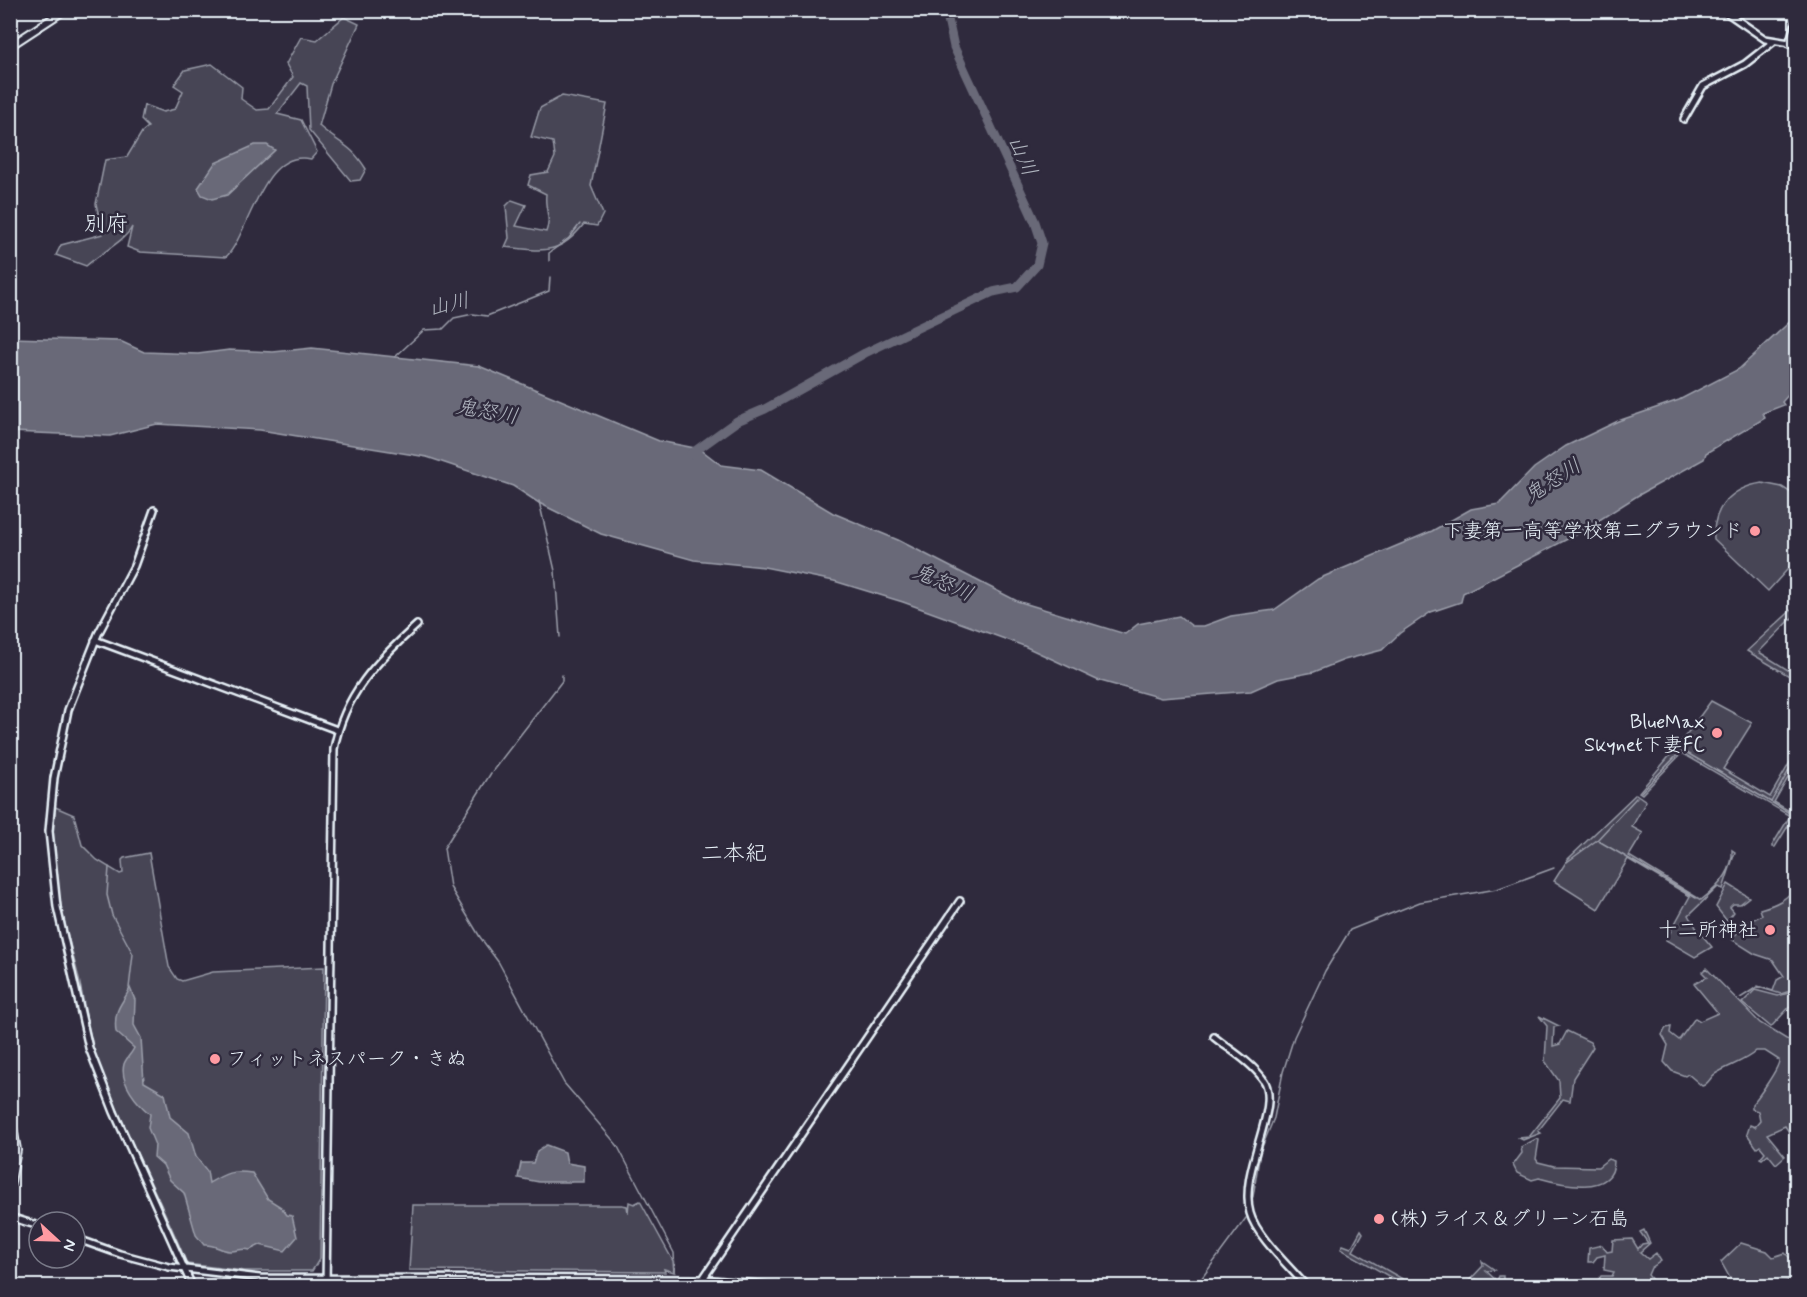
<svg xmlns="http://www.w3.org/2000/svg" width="1807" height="1297" viewBox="0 0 1807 1297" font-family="Mynerve,'Klee One',sans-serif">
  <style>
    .green { fill: #464455; stroke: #979aa6; stroke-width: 1.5 }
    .water { fill: #696978; stroke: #9c9fab; stroke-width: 1.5 }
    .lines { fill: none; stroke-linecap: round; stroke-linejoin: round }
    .stream { stroke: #9c9fab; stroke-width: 1.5 }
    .river { stroke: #696978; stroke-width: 9 }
    .secondary-casing { stroke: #e8f1f8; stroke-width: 10 }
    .primary-casing { stroke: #e8f1f8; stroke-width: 10 }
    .secondary { stroke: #2f2a3d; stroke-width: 5 }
    .primary { stroke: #2f2a3d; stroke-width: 6 }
    .poi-dot { fill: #ff9aa2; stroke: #2f2a3d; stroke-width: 2 }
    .labels { text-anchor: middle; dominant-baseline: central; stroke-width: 5; stroke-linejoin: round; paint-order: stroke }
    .poi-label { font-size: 20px; fill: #e8f1f8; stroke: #2f2a3d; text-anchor: end }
    .water-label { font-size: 21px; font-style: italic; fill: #afb4be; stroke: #2f2a3d }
    .quarter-label { font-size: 22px; fill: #e8f1f8; stroke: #2f2a3d }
  </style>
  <rect width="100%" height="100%" fill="#2f2a3d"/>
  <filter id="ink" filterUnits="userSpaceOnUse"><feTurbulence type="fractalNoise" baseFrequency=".0167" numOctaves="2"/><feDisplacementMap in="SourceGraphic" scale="12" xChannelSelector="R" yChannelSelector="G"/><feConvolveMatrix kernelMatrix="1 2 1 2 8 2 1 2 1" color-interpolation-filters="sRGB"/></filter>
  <g filter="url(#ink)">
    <g class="green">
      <path d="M344,17l15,7 -28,60 -12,42c20,18 31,17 47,43l-6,11 -9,1 -42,-51 -2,-44 -6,-3 -24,31 24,6 16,32 -6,7c-49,-12 -61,74 -85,98l-86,-5 -13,-5 5,-20c-8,15 -32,26 -46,39l-30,-11 5,-10 42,-11 -7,-30 9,-44 22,-3 15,-25 6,-5 -7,-7 3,-15 19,7 12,-3 8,-18 -9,-6 11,-15 27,-6 30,23 -1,12 16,11 12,-1 24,-32 -7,-13 15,-27 16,3z"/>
      <path d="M562,96l45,8 -16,82 12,28 -6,12 -13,-2c-25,32 -41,27 -79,23l4,-9 -3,-32 6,-6 14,5 -10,21 30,6c6,-15 -2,-22 0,-38l-18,-9 3,-10 17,-3 7,-15 -2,-15 -22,-5 9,-29z"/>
      <path d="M1762,483l20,4 14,9v64l-28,31 -54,-52c-2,-31 17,-51 48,-56z"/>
      <path d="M1796,606v8l-37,38 37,23v5l-49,-29z"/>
      <path d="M1711,701l41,22 -29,46 47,28 26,-45v12l-22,38 22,13v4l-3,-1 -18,29h-2v-3l17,-28 -108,-63 -40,41 -3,-2 39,-46z"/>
      <path d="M1636,794l10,7 -14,26 11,6 -14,23 72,44c15,-11 33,-29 31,-50l3,2 -12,37 -5,-2 -29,28 8,14 15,18 -17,10 -29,-17 24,-44 -62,-37 -30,50 -44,-28 14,-22z"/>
      <path d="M53,806l21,9 8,30 15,15 23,14 3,-1 -1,-13 2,-2 25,-5 20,114 8,12 5,2 31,-9 111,-5 -4,291 -8,13h-67l-58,-7c-28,-70 -66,-136 -91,-208 -10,-29 -12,-60 -20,-89 -14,-52 -28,-106 -23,-161z"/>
      <path d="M1728,884l21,13 -9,7h-7l-3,3 4,5 -7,9 -11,-14z"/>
      <path d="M1796,885v104l-15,5 -23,-7 -18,11 18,-12 15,5 4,-11 7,-4 -11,-16 -18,-6 -24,-15 19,-18 12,-6 -2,-6c15,-4 29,-10 36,-24z"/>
      <path d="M1706,968l54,55 36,22v97l-11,-16 -18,8 18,22 -9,8 -8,-10 -6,5 -2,-1 5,-6 -5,-6 -3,2 -10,-14 3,-9 5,2 5,-6 -2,-10 -6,-2v-5c5,-5 28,-37 27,-44l-14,-9h-9c-10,10 -27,14 -41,23 -5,3 -6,10 -13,12l-14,-12 -3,2 -13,-5 -8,-9 4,-17 -6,-10 4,-7 5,-1 -1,6 9,7 16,-22 5,3 18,-8 -24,-29 13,-7 -5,-5z"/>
      <path d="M1755,990l23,6 18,-5v9l-25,27 -29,-24z"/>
      <path d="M1539,1016l20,10 -5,1 -1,19 7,-2 7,-13 23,11 3,5 -20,31 -3,23 -7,-2 -25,32 3,2 -18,7 -4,-2 10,-1 31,-39 -1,-17 -14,-20 2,-35z"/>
      <path d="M1536,1139l3,1 -3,19 2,3 16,4 44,1 10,-8 6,2c0,36 -54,23 -75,17l-7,2 -15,-7 -4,-8 9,-12 -1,-6z"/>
      <path d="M640,1201l33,60 1,11 -10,-3 1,3 -256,-2 4,-65h209l5,1 1,7 1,-11 5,2z"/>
      <path d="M1361,1230l2,3 -10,18 62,35h-9l-65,-37 2,-4 8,3z"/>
      <path d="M1644,1230l6,13 -10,9 8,7 8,-6 5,8 -10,7 -3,7 9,11h-56l-2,-7 2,-3h11l2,-4 -10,-2 1,-15 -8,2 -4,5h-5l1,-14 13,-3 5,7 5,-1 1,-11 19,-1 6,10 4,-5 6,-1 -8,-11z"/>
      <path d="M1741,1243l26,8 6,6 12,-4 5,5 6,-5v24c-17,13 -35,-3 -52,4l-4,5 -10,-2 1,-4 -10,-18z"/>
      <path d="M1482,1261l13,9 -9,1 11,10 2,-5h4v8l-15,2 -12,-7 -1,6 -11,1 19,-20z"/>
    </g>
    <g class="water">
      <path d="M255,145h12l8,5 -48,45 -15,4 -10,-4 -4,-7 17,-25z"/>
      <path d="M1796,316v70l-14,16 2,3 -21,8 2,5 -59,35 -2,6 -67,37 -58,37 -116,60 -2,9 -30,10 -31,21 -18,17 -38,10 -30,12 -36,7 -27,12 -90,7 -64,-18 -73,-34 -121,-44 -69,-21 -70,-14 -70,-7 -93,-26 -62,-31 -26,-17 -86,-29 -167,-27 -103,-6 -47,12 -99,-4v-94l109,3 24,11 54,2 31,-4 44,2 39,-4 167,18 180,75 41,8 21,16 40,5 72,43 65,27 119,61 108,33 13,-10 41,-8 13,10h12l27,-10 43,-6 44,-31 114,-48 39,-22 28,-5 35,-36 32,-22 52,-25 61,-21 60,-31z"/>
      <path d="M130,988l5,12 -1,25 7,13 3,44 21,12 5,23 19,16 7,24 11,14 2,12c17,-10 22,-13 43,-10l16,26 13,8 6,8 5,1 5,21 -12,14 -25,-6 -10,5c-8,-3 -13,2 -21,1 -9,-1 -15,-7 -25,-6l-8,-10 -12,-42 -14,-13 -7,-15 -9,-8 1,-12 -7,-17 2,-14c-12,-10 -31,-31 -26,-50 2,-6 8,-11 10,-16l-18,-16c-3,-24 7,-28 14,-44z"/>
      <path d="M546,1145l19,7 2,11 17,3v16h-45l-21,-4 3,-15h12l4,-12z"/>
    </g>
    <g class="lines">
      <g class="stream">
        <path d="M549,261v-8l20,-15 11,-14"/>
        <path d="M395,357l29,-27 19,-1 11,-11 19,-4 14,2 62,-25 1,-14"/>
        <path d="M539,501l16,70 5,66"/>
        <path d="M562,675v6l-71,92 -47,75 6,39 30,50 19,26 65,120 53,62 57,108 1,19"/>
        <path d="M1641,792l41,-42 89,52 25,-44"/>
        <path d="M1771,802l25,15"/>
        <path d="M1597,840l99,58"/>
        <path d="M1567,862l30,-22 40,-43"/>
        <path d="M109,867l-2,28 5,20 21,39 -4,34"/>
        <path d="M1253,1197l7,-45 14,-34 9,-46 11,-35 31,-66 25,-41 70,-28 77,-13 57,-21"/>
        <path d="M669,1286h1"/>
        <path d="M1196,1286l50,-68"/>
      </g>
      <path class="river" d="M691,454l46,-33 28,-12 100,-56 128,-61 24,-5 20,-22 5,-22 -7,-21 -81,-175 -8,-37"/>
      <defs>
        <g id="secondary">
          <path d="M1723,10l42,29 31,5"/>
          <path d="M1789,44l7,-23"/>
          <path d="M1684,119l19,-33 42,-22 28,-22"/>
          <path d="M154,510l-20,56 -36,68 -30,76 -14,68 -5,53 8,76 32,141 25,64 78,174"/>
          <path d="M95,640l242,90"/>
          <path d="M1214,1037c16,13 37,25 49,42 20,26 -25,91 -13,134 6,23 40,54 56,73"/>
          <path d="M10,1217l29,9"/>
          <path d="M75,1238l45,16 49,13 91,11 443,1 75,7"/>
          <path d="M326,1286l8,-537c10,-55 43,-88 83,-124"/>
          <path d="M698,1286l262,-385"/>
        </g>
        <g id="primary">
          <path d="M10,46l55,-36"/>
          <path d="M10,1111l7,39 -7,37"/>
        </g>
      </defs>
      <use href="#secondary" class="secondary-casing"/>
      <use href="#primary" class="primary-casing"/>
      <use href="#secondary" class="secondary"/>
      <use href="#primary" class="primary"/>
    </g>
  </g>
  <g class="poi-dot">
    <circle cx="1755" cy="531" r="6"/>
    <circle cx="1717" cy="733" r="6"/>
    <circle cx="1770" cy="930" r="6"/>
    <circle cx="215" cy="1059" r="6"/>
    <circle cx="1379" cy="1219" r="6"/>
  </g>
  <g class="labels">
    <g class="poi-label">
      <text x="1743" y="531">下妻第一高等学校第二グラウンド</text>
      <text x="1705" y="722">BlueMax<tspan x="1705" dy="23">Skynet下妻FC</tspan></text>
      <text x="1758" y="930">十二所神社</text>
      <text x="227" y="1059" text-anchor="start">フィットネスパーク・きぬ</text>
      <text x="1391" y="1219" text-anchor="start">(株) ライス＆グリーン石島</text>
    </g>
    <g class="water-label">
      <text transform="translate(1022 156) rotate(66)">山川</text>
      <text transform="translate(449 305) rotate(-13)">山川</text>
      <text transform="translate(487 412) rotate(10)">鬼怒川</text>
      <text transform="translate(1553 481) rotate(-33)">鬼怒川</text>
      <text transform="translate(943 583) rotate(24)">鬼怒川</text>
    </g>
    <g class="quarter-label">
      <text x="106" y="225">別府</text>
      <text x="734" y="854">二本紀</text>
    </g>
  </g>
  <rect width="1807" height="1297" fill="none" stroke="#2f2a3d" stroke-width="36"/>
  <rect x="18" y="18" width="1771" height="1261" fill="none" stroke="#e8f1f8" stroke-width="2" filter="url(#ink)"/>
  <g transform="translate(57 1240) rotate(112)"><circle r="28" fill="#2f2a3d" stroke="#797a88" stroke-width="1.5"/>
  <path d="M0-4.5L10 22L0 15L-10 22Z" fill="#ff9aa2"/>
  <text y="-9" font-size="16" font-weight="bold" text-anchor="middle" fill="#e8f1f8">N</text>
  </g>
</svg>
